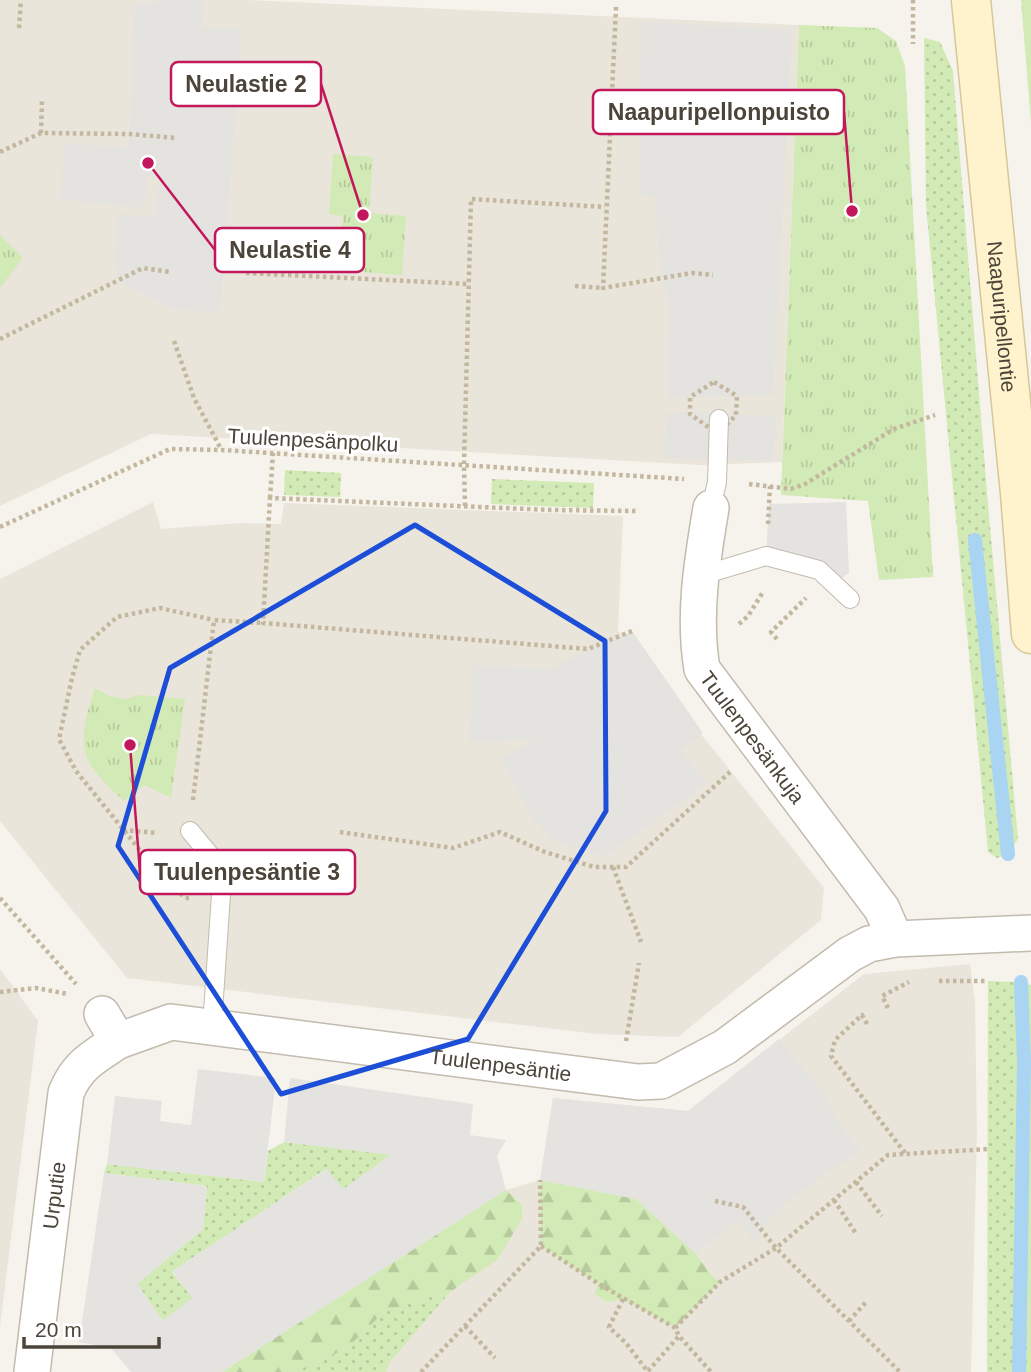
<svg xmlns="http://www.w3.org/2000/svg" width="1031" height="1372" viewBox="0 0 1031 1372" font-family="Arial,sans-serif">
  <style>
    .residential { fill: #eae5da }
    .grass { fill: url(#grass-dots) }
    .forest { fill: url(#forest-firs) }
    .park { fill: url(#park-tufts) }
    .parking { fill: #e5e3e0 }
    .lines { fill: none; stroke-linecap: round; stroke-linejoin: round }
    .stream { stroke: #a9d4f2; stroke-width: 14 }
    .lane-casing { stroke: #c2bbae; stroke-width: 20 }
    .street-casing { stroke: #c2bbae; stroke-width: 38 }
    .secondary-casing { stroke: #d6c79b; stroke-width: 41 }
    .path { stroke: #c4b79f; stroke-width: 4.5; stroke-dasharray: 3.5 3.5; stroke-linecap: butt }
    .lane { stroke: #fff; stroke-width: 18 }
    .street { stroke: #fff; stroke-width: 35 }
    .secondary { stroke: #fff3cd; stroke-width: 38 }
    .marked { fill: none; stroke: #1d4ed8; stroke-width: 5; stroke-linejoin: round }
    .labels { text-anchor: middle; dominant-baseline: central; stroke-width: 6; stroke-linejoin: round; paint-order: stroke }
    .street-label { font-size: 21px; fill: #4b4439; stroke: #fff }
    .leader { fill: none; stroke: #c2185b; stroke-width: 2.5 }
    .callout-dot { fill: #c2185b; stroke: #fff; stroke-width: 2.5 }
    .callout { fill: #fff; stroke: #c2185b; stroke-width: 2.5 }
    .callout-label { font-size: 23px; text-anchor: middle; font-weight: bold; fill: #4b4439 }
  </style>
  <defs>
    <pattern id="grass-dots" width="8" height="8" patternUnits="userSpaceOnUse" patternTransform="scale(1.75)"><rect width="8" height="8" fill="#d2eab5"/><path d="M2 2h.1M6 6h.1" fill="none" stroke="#b6ca9c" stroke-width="1.8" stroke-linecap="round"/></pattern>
    <pattern id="forest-firs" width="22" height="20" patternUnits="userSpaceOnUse" patternTransform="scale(1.75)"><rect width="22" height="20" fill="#d2eab5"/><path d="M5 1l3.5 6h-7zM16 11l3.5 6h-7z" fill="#b6ca9c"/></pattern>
    <pattern id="park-tufts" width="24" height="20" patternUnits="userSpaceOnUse" patternTransform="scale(1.75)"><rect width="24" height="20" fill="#d2eab5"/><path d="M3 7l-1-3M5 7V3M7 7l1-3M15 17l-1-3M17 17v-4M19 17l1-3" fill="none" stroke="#b6ca9c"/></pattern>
  </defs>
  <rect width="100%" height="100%" fill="#f6f3ec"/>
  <g class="residential">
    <path d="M0,0h246l553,25 -17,437 -82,3 -549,-31 -151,72z"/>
    <path d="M153,502l8,27 78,-6 42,1 3,-21 339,13 -5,114 206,258 -3,32 -143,117 -81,-3 -470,-56 -127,-157v-242z"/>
    <path d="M970,964l5,37 2,133 -6,238h-749l284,-182 34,-10 13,-82 135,13 176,-137z"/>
    <path d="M0,969l38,52 -38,306z"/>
  </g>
  <g class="grass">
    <path d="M924,38l16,4 13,29 35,433 30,335 -10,15 -11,4 -9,-6 -62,-646z"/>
    <path d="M285,470l56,3 -1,24 -56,-2z"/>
    <path d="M492,479l102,4 -1,25 -102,-4z"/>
    <path d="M988,981l33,1 10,3v387h-44z"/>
    <path d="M284,1142l108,12 -49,36 -17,-21 -154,103 21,26 -30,23 -26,-37 66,-55 4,-43 -103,-13 3,-9 157,18 4,-31z"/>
    <path d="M450,1292l-61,71 -3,9h-92l52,-23 38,-37 33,-12z"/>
  </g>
  <g class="forest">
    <path d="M540,1180l96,19 59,54 17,23 8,6 -45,46 -52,-29 -16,3 -12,-8 3,-10 -57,-38z"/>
    <path d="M506,1190l16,15v14l-25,41 -47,32 -33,8 -33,12 -38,37 -52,23h-72z"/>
  </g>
  <g class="park">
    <path d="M1021,0h10v123z"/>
    <path d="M799,25l78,3 19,13 9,25 28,511 -54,3 -11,-79 -87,-6z"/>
    <path d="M333,154l40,3 -4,56 37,3 -4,59 -63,-5 4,-54 -14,-2z"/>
    <path d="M0,235l23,23 -23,30z"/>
    <path d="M95,688l14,8 17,3 12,-4 47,4 -14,99 -27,-13 -20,16c-46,-41 -48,-55 -29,-113z"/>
  </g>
  <g class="parking">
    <path d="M157,0h46l-1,28 40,1 -22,285 -49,-6 -53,-27 -4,-25 5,-42 36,2 5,-38 -11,-1 -6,31 -83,-9 5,-56 64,5 6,-145 21,1z"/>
    <path d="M641,22l151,8 -19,365 -105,3 1,-91 -11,-59 -2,-50 -17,-4z"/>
    <path d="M667,412l109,4 -3,45 -109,-3z"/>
    <path d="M846,502l3,71 -16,11 -67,-28 3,-52z"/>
    <path d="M632,631l71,102 -22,18 23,29 1,5 -101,72 -49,-16 -21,-21 -34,-62 37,-18 -68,2 5,-77 78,4 36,-20z"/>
    <path d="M779,1039l46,56 12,26 24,29 -66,46 -27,24 -13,23 -17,-22 -43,32 -59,-54 -96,-19 13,-82 135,13z"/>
    <path d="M198,1069l78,9 -12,104 -157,-18 8,-68 47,5 -2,20 31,4z"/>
    <path d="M290,1078l183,26 -3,31 36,5 -9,16 9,34 -284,182h-91l-20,-24 -32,-6 25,-169 103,13 -4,43 -66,55 26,37 29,-23 -20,-27 155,-102 16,20 48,-34 -107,-13z"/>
  </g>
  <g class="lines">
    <g class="stream">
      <path d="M975,540l33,314"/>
      <path d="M1019,1372l5,-310 -3,-80"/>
    </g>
    <defs>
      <g id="lane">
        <path d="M711,508l6,-26 2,-63"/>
        <path d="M700,576l66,-20 53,14 31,29"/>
        <path d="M190,831l25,30 6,33 -9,133"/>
      </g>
      <g id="street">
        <path id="s1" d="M711,508c-9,54 -18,107 -9,161l180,240 13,30"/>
        <path id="s2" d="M102,1014l16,27 53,-19 467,60 23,-1 64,-34 125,-93 19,-10 26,-5 136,-6"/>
        <path id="s3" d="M32,1372l34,-279c11,-28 28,-36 52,-52"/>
      </g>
      <g id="secondary">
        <path id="s4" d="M971,0l49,493 11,141"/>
      </g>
    </defs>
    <use href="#lane" class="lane-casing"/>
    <use href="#street" class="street-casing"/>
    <use href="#secondary" class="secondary-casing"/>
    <g class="path">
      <path d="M913,0v44"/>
      <path d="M616,7l-13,281 89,-15 21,2"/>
      <path d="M19,28l2,-28"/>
      <path d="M41,133l1,-33"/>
      <path d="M0,152l41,-19 88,1 48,4"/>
      <path d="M246,273l222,11"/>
      <path d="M575,286l28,2"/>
      <path d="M0,339l143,-71 28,4"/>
      <path d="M174,341l20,57 27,51"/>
      <path d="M714,382l23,14 -1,19 -18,19 -28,-20v-17z"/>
      <path d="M749,484l42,5 14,-5 89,-55 41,-14"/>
      <path d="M270,498l3,-45"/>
      <path d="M465,506l-1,-42 7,-265 134,8"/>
      <path d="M768,524l2,-38"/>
      <path d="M0,527l170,-78 52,1 462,29"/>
      <path d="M739,624l9,-8 15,-24"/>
      <path d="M632,631l-44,18 -325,-26 7,-125 281,12 85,1"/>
      <path d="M777,639l-6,-7 35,-34"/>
      <path d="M193,800l21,-180 49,3"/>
      <path d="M123,830l35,3"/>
      <path d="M340,832l113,16 47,-16 45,20 49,15h32l104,-95"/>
      <path d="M613,867l28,75"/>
      <path d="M0,898l76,86"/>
      <path d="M189,898h-4l-25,-23 -84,-104 -17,-32 13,-61 8,-28 37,-33 43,-9 54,12"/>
      <path d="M939,981h49"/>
      <path d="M0,992l36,-4 32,6"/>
      <path d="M888,1008l-6,-12 27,-14"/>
      <path d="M867,1024l-5,-9 -27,25 -4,16 74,97"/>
      <path d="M626,1041l13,-78"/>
      <path d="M856,1182l26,34"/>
      <path d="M834,1200l23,35"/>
      <path d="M715,1201l28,6 33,41 124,124"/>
      <path d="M541,1246l58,38 76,44 4,8 32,36"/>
      <path d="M623,1299l-14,28 17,16 22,29"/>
      <path d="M849,1321l18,-20"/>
      <path d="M465,1326l30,32"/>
      <path d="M675,1328l45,-46 56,-34 112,-93 101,-6"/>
      <path d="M648,1371l31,-35"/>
      <path d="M421,1372l120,-126 -1,-66"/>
    </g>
    <use href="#lane" class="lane"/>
    <use href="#street" class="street"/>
    <use href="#secondary" class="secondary"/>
  </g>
  <path class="marked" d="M415,525l190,116 1,170 -138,228 -187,55 -163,-248 52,-178z"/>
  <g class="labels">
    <g class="street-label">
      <text stroke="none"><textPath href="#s4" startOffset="318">Naapuripellontie</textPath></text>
      <text transform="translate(313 440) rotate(3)">Tuulenpesänpolku</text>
      <text stroke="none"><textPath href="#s1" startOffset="247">Tuulenpesänkuja</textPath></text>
      <text stroke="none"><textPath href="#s2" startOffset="420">Tuulenpesäntie</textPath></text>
      <text stroke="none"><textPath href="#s3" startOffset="178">Urputie</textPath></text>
    </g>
  </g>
  <path class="leader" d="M363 215L321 84M852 211L844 112M148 163L215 250M130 745L140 872"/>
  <g class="callout-dot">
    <circle cx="363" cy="215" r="7"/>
    <circle cx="852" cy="211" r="7"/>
    <circle cx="148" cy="163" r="7"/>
    <circle cx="130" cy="745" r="7"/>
  </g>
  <g class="callout">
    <rect x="171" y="62" width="150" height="44" rx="7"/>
    <rect x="593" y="90" width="251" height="44" rx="7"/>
    <rect x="215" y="228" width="149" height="44" rx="7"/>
    <rect x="140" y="850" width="215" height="44" rx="7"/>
  </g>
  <g class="callout-label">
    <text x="246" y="92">Neulastie 2</text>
    <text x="719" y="120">Naapuripellonpuisto</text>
    <text x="290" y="258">Neulastie 4</text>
    <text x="247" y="880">Tuulenpesäntie 3</text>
  </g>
  <path d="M24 1337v10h135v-10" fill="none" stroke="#4b4439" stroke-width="3.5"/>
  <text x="35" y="1337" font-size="21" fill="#4b4439" stroke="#ffffff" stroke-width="5" paint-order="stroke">20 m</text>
</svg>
